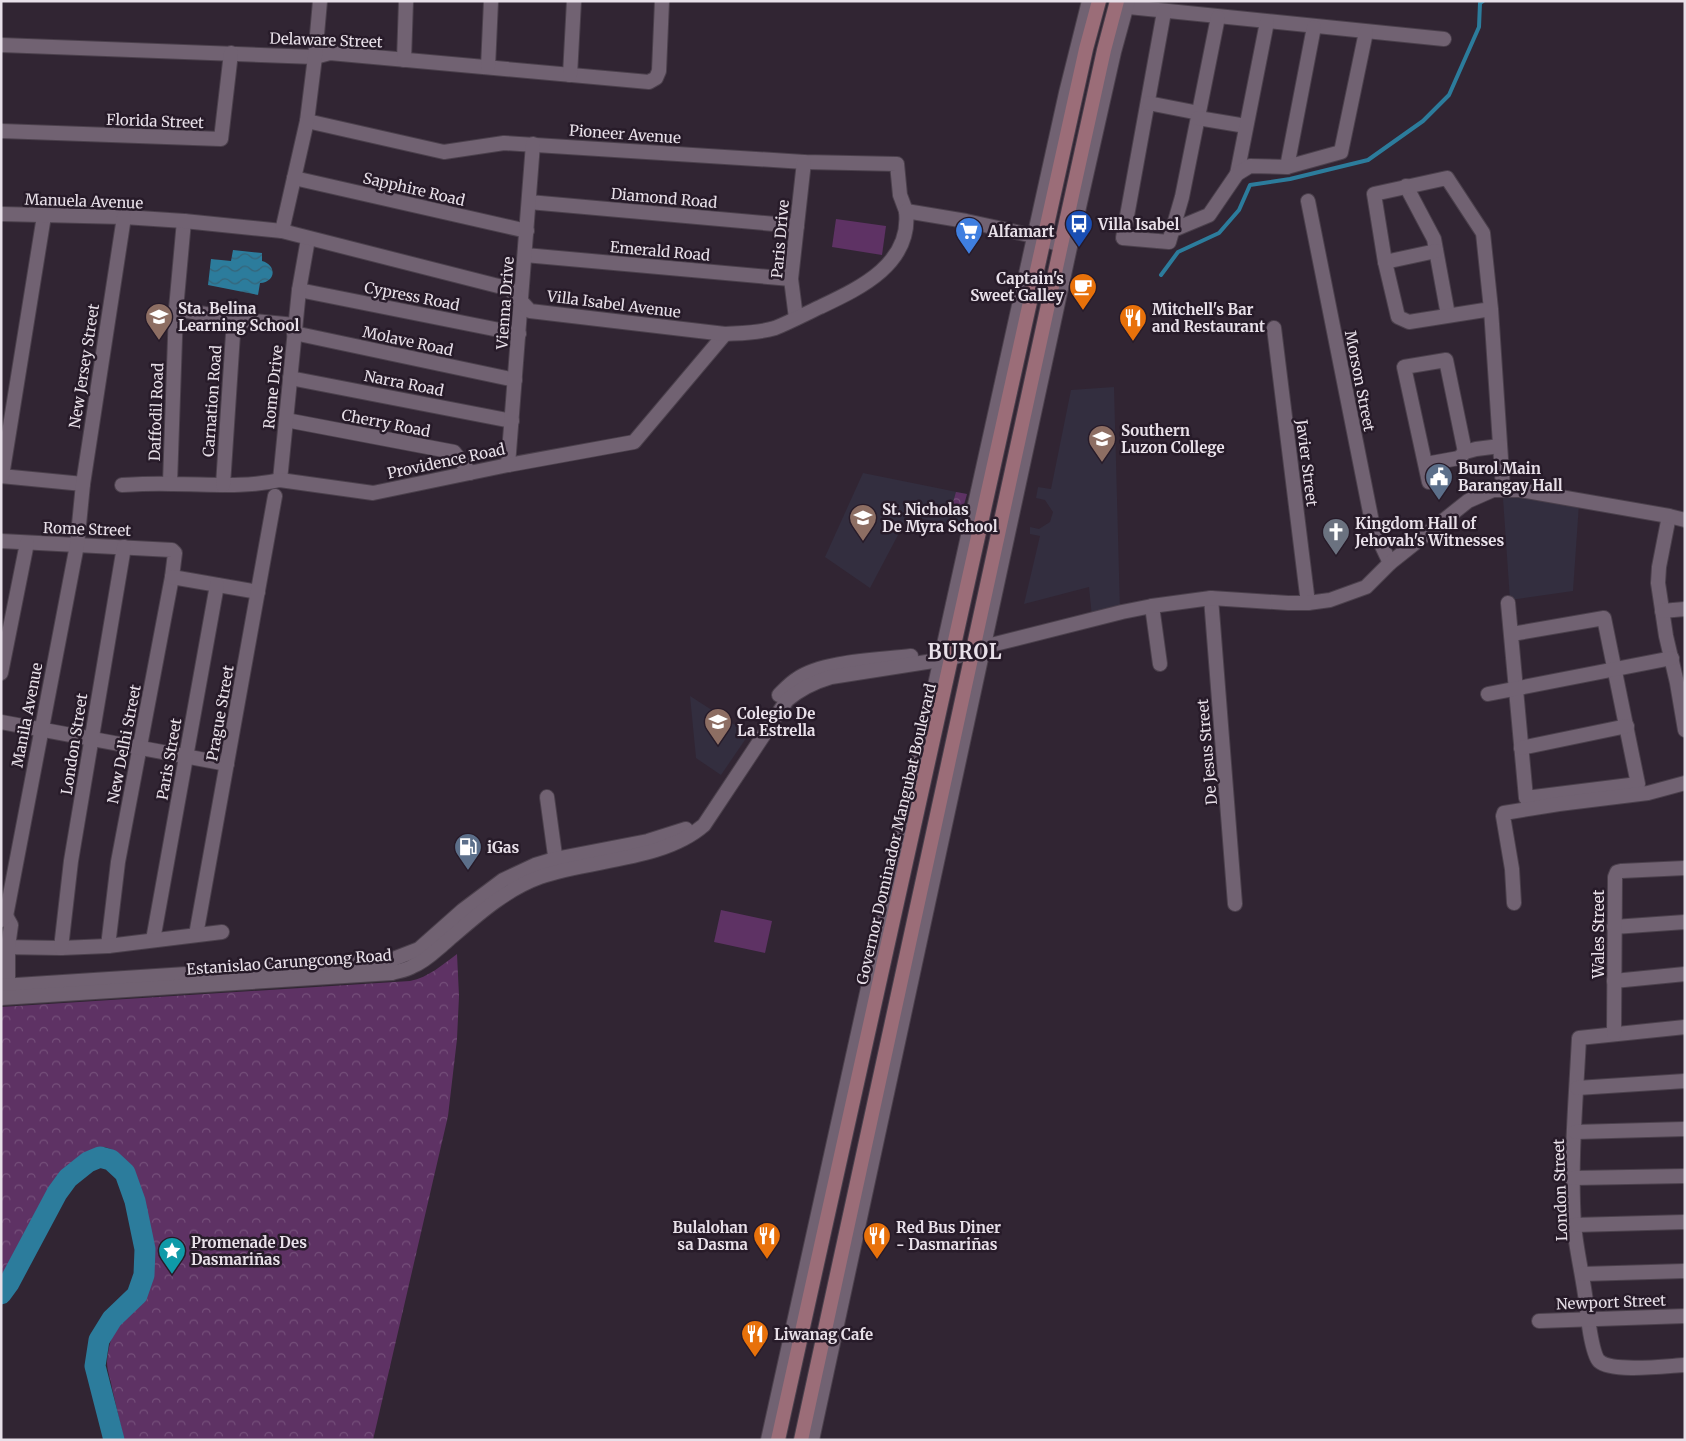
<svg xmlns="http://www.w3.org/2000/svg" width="1686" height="1441" viewBox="0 0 1686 1441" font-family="Merriweather,serif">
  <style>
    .education { fill: #332e3f }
    .grass { fill: #5e3264 }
    .forest { fill: url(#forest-crowns) }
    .water { fill: url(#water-waves) }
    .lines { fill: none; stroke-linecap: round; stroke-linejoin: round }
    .stream { stroke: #2c7c9c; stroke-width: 4 }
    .river { stroke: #2c7c9c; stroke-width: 21 }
    .minor-casing { stroke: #4b404c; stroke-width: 16 }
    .tertiary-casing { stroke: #4b404c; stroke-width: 16 }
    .secondary-casing { stroke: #4b404c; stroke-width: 16 }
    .minor { stroke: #716272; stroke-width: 14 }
    .tertiary { stroke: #716272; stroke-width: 14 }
    .secondary { stroke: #9b6d78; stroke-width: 14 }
    .labels { text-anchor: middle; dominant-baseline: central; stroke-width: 5; stroke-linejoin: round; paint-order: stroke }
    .street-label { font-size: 15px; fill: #e8e0e9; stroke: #271b29 }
    .poi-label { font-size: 15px; font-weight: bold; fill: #e8e0e9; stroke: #271b29; text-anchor: start }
    .district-label { font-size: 20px; font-weight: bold; letter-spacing: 1px; fill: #e8e0e9; stroke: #271b29 }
  </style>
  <defs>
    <pattern id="forest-crowns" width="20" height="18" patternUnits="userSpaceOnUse" patternTransform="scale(1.25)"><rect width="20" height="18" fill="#5e3264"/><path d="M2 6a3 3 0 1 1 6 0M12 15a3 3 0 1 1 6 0" fill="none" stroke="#754f7a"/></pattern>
    <pattern id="water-waves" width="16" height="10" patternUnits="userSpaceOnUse" patternTransform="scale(1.25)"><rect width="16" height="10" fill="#2c7c9c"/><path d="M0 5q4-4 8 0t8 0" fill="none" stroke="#36657a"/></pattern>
  </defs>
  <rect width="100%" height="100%" fill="#312533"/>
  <g class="education">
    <path d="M1114,387l6,223 -28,7 -3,-30 -65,17 16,-68 -10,-2v-7l9,2 11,-7 3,-10 -8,-12 -9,-2 2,-11 13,2 20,-99z"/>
    <path d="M863,473l104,21 -8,32 -51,-10 -38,72 -45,-31z"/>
    <path d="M1503,498h18l58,6 -6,87 -63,9z"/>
    <path d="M690,696l59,38 -28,41 -25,-17z"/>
  </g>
  <g class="grass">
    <path d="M836,219l50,7 -4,29 -50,-8z"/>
    <path d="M721,910l51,11 -7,32 -51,-11z"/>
  </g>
  <g class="forest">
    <path d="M956,492l11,2 -4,14 -11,-2z"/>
    <path d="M457,954l2,42 -2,43 -9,77 -75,324h-249c-4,-17 -8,-35 -12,-52 -1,-8 -5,-17 -5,-26 1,-13 4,-28 13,-39 16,-18 31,-25 33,-52 1,-26 -7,-87 -25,-106 -6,-5 -12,-15 -20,-17 -6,-3 -12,1 -18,4 -41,17 -68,90 -89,128v-273l409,-26c19,-4 32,-16 47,-27z"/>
  </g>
  <path class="water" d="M233,250l29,3v8c15,4 14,21 -2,22l-2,12 -50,-10 3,-26 20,2z"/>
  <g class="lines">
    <path class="stream" d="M1161,275l17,-23 41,-19 20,-23 11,-25 40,-6 78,-19 55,-39 26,-26 30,-68 1,-24 3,-2"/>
    <path class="river" d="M1,1294l8,-11 48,-90 11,-15 20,-16 12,-5 11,3 14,13 10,28 10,48 -1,26 -7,20 -25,24 -13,21 -4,26 19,74"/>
    <defs>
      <g id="minor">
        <path d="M1119,6l325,33"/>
        <path d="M1164,12l-41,226 46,4 13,-45 36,-180"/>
        <path d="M1,45l314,12 15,-4 319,29 7,-4 3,-7 3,-70"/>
        <path d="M404,60l2,-59"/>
        <path d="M488,67l3,-66"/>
        <path d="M570,75l4,-74"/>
        <path d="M1148,103l51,10"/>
        <path d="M1198,118l48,8"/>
        <path d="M307,121l137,31 60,-9 300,19 93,2 3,31 6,16"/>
        <path d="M1,131l220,8 10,-86"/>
        <path d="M1287,167l27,-140"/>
        <path d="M1237,174l30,-152"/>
        <path d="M294,178l233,53"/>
        <path d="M1406,186l28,53 14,76"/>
        <path d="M1308,201l65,326 17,36"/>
        <path d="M529,202l268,24"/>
        <path d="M1173,230l36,-15 28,-41 13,-8 37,1 54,-15 25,-120"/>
        <path d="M525,255l266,24"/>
        <path d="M1385,262l51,-11"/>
        <path d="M299,290l220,44"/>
        <path d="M176,309l58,10 61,6"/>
        <path d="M1491,309l-82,13 -11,-5 -13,-55 -11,-68 73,-16 36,55 8,76 12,180"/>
        <path d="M796,318l-5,-39 13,-117"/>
        <path d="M1274,328l34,275"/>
        <path d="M294,333l221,47"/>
        <path d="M290,378l222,43"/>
        <path d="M286,420l168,32 16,21"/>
        <path d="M1426,464l33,-6 6,-6 11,-3 24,-3"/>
        <path d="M508,465l25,-321"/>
        <path d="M1,476l82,8"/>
        <path d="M2,476l42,-260"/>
        <path d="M280,480l19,-190 9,-51"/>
        <path d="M1429,482l-25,-115 42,-7 19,92"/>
        <path d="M170,483l6,-174 8,-88"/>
        <path d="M122,485c17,-1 34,-2 50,-1 36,0 73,4 108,-4l93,13 135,-28 126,-23 91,-108"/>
        <path d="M223,485l11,-166"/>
        <path d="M1669,516l-10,51 -1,16 8,53 11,47 8,47"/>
        <path d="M1,541l171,9 3,3 -3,24 -54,285 -10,84"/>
        <path d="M172,577l86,15"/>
        <path d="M1211,598l24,306"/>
        <path d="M1508,603l18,195 112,-14 -34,-166 -92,16"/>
        <path d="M1152,606l8,58"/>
        <path d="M1662,611l23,-2"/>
        <path d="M1,673l26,-130"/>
        <path d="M1488,694l184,-36"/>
        <path d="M1,722l226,42"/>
        <path d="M1521,748l106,-22"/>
        <path d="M547,797l10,73"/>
        <path d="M1514,903l-2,-34 -9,-53 1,-3 55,-9 89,-11 37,-10"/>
        <path d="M1614,927l71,-5"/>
        <path d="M196,935l79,-439"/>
        <path d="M153,940l64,-355"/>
        <path d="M1,947l60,1 47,-2 114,-14"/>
        <path d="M61,948l10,-87 53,-314"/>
        <path d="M1614,981l71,-7"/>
        <path d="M1685,1027l-106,11c-3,61 -9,124 -5,186 2,26 9,52 12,78 1,12 6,52 13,59 13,12 67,5 86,4"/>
        <path d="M1614,1034l1,-157 2,-5 4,-1 64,-3"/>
        <path d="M1577,1088l108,-7"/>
        <path d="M1575,1132l110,-3"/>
        <path d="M1573,1178l112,-2"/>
        <path d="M1574,1225l111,-3"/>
        <path d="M1582,1274l103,-3"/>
        <path d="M1539,1321l146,-5"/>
        <path d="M768,1440l298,-1347 23,-92"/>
        <path d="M812,1440l258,-1193 44,-195 14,-51"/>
      </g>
      <g id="tertiary">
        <path d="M1,214l123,3 60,4 98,10 228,58 20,22 195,23c17,-1 34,-1 50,-6 15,-6 30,-14 45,-21 40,-19 92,-43 86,-96l60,10 68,15 27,9"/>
        <path d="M282,231l25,-110 8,-64 5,-56"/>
        <path d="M779,695c5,-5 11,-12 18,-16 25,-18 82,-19 114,-23"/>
        <path d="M6,916l5,9 -3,22v47"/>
        <path d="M1,920l5,-4 71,-371 6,-61 41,-267"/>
        <path d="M1,986l387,-25 31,-12 44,-39 40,-30 32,-15 20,-6 93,-18 38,-12"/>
        <path d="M1,998l391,-25c7,-2 15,-3 21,-7 13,-5 23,-16 34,-25 28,-24 57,-51 93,-64 50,-18 123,-16 164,-52l83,-125c14,-12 27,-18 44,-23l121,-19 39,-13 131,-33 30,-6 59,-8 77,5h20l22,-3 36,-13 24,-24 78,-62 25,-11h27l149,26 16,4"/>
      </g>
      <g id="secondary">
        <path d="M778,1440l308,-1391 13,-48"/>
        <path d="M801,1440l260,-1195 43,-195 13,-49"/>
      </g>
    </defs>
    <use href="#minor" class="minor-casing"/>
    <use href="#tertiary" class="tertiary-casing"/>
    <use href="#secondary" class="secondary-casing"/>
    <use href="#minor" class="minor"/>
    <use href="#tertiary" class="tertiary"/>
    <use href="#secondary" class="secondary"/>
  </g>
  <defs>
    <symbol id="bus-pin" viewBox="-11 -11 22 30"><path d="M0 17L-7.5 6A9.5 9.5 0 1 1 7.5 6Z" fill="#1a4fb4" stroke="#271b29"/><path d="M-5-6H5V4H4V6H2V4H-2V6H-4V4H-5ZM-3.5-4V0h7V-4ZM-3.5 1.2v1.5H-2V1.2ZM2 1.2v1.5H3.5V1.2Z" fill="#fff"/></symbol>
    <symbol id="supermarket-pin" viewBox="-11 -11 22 30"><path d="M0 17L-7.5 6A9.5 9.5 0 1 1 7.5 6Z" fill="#3f7fe0" stroke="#271b29"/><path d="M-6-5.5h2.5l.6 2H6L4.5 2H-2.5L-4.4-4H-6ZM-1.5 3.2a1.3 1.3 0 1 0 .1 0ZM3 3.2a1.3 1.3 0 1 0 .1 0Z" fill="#fff"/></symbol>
    <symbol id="cafe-pin" viewBox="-11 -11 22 30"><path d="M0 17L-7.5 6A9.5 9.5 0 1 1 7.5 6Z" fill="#e8710a" stroke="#271b29"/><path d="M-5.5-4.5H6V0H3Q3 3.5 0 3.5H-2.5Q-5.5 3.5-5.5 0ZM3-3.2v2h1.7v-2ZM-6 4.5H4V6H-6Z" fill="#fff"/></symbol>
    <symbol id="school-pin" viewBox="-11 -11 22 30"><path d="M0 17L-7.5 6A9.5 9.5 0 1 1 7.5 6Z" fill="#8d6e63" stroke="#271b29"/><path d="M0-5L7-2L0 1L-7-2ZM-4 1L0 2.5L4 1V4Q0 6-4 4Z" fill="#fff"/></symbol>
    <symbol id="restaurant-pin" viewBox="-11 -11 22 30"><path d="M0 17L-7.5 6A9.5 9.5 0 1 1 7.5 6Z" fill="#e8710a" stroke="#271b29"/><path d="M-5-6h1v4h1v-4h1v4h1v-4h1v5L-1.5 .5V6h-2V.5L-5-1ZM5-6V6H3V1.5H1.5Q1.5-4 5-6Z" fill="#fff"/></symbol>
    <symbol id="university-pin" viewBox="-11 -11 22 30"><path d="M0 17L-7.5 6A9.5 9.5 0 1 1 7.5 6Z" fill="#8d6e63" stroke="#271b29"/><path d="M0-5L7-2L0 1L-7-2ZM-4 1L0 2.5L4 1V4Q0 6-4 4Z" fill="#fff"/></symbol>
    <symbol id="civic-pin" viewBox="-11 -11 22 30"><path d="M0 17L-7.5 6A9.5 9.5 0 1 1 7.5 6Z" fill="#5c6f8a" stroke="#271b29"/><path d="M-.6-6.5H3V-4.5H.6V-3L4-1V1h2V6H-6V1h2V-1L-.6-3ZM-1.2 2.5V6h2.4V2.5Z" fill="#fff"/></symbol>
    <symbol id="church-pin" viewBox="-11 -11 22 30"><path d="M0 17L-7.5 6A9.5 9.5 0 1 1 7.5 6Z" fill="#6b7280" stroke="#271b29"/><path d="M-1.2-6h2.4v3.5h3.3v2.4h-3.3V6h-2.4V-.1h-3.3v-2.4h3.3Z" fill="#fff"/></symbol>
    <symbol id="fuel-pin" viewBox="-11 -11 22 30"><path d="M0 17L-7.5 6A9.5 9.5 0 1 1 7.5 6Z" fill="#5c6f8a" stroke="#271b29"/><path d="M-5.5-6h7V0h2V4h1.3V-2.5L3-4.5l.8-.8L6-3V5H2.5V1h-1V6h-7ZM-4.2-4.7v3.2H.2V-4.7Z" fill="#fff"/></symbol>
    <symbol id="sight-pin" viewBox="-11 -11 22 30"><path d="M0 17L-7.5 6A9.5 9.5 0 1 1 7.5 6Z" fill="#0f9aa8" stroke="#271b29"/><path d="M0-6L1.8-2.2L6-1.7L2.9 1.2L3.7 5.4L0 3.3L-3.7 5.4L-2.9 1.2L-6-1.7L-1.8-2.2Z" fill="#fff"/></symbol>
  </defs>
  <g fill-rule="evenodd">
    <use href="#bus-pin" x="1063" y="208" width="32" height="43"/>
    <use href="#supermarket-pin" x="953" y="215" width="32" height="43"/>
    <use href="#cafe-pin" x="1067" y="271" width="32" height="43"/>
    <use href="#school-pin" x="143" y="301" width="32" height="43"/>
    <use href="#restaurant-pin" x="1117" y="302" width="32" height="43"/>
    <use href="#university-pin" x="1086" y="423" width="32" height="43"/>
    <use href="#civic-pin" x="1423" y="461" width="32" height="43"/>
    <use href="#school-pin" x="847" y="502" width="32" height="43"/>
    <use href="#church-pin" x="1320" y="516" width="32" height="43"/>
    <use href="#school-pin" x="702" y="706" width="32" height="43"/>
    <use href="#fuel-pin" x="452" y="831" width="32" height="43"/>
    <use href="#restaurant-pin" x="751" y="1220" width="32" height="43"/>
    <use href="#restaurant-pin" x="861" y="1220" width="32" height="43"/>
    <use href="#sight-pin" x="156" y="1235" width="32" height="43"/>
    <use href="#restaurant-pin" x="739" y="1318" width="32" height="43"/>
  </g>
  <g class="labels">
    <g class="street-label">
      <text transform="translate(326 40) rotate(2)">Delaware Street</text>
      <text transform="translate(155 121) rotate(2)">Florida Street</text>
      <text transform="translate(625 134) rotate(4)">Pioneer Avenue</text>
      <text transform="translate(414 189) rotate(13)">Sapphire Road</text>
      <text transform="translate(664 198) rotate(5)">Diamond Road</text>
      <text transform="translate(84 201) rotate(2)">Manuela Avenue</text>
      <text transform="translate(780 239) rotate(-85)">Paris Drive</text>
      <text transform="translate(660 251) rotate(5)">Emerald Road</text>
      <text transform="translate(412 296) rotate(11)">Cypress Road</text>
      <text transform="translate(505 303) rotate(-86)">Vienna Drive</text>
      <text transform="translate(614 304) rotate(7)">Villa Isabel Avenue</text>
      <text transform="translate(408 341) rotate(12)">Molave Road</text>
      <text transform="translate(84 366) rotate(-81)">New Jersey Street</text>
      <text transform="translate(1360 381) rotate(79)">Morson Street</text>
      <text transform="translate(404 383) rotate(11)">Narra Road</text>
      <text transform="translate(273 387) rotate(-84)">Rome Drive</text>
      <text transform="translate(212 401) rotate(-86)">Carnation Road</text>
      <text transform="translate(156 412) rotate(-88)">Daffodil Road</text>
      <text transform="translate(386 423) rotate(11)">Cherry Road</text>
      <text transform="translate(446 461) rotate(-12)">Providence Road</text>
      <text transform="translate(1307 463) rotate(83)">Javier Street</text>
      <text transform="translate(87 529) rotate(2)">Rome Street</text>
      <text transform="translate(220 713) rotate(-80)">Prague Street</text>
      <text transform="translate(27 715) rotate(-79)">Manila Avenue</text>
      <text transform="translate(74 744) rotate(-81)">London Street</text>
      <text transform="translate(124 744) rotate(-79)">New Delhi Street</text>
      <text transform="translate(1207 752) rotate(-95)">De Jesus Street</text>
      <text transform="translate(169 759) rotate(-80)">Paris Street</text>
      <text transform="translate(896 834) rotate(-77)">Governor Dominador Mangubat Boulevard</text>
      <text transform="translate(1598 934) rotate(-90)">Wales Street</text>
      <text transform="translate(289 962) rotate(-4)">Estanislao Carungcong Road</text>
      <text transform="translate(1560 1190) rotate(-92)">London Street</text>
      <text transform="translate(1611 1302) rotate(-2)">Newport Street</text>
    </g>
    <g class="poi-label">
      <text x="1098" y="224">Villa Isabel</text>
      <text x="988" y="231">Alfamart</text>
      <text x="1064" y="278" text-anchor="end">Captain's<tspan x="1064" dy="17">Sweet Galley</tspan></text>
      <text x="178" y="308">Sta. Belina<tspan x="178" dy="17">Learning School</tspan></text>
      <text x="1152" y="309">Mitchell's Bar<tspan x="1152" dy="17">and Restaurant</tspan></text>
      <text x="1121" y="430">Southern<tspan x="1121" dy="17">Luzon College</tspan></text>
      <text x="1458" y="468">Burol Main<tspan x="1458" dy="17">Barangay Hall</tspan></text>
      <text x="882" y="509">St. Nicholas<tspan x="882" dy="17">De Myra School</tspan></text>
      <text x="1355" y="523">Kingdom Hall of<tspan x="1355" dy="17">Jehovah's Witnesses</tspan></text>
      <text x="737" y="713">Colegio De<tspan x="737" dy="17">La Estrella</tspan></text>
      <text x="487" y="847">iGas</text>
      <text x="748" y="1227" text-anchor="end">Bulalohan<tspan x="748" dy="17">sa Dasma</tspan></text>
      <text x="896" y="1227">Red Bus Diner<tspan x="896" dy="17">- Dasmariñas</tspan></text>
      <text x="191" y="1242">Promenade Des<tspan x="191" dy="17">Dasmariñas</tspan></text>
      <text x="774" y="1334">Liwanag Cafe</text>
    </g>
    <g class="district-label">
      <text x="965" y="651">BUROL</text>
    </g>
  </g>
  <rect width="1686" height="1441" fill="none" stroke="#e8e0e9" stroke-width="5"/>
</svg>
